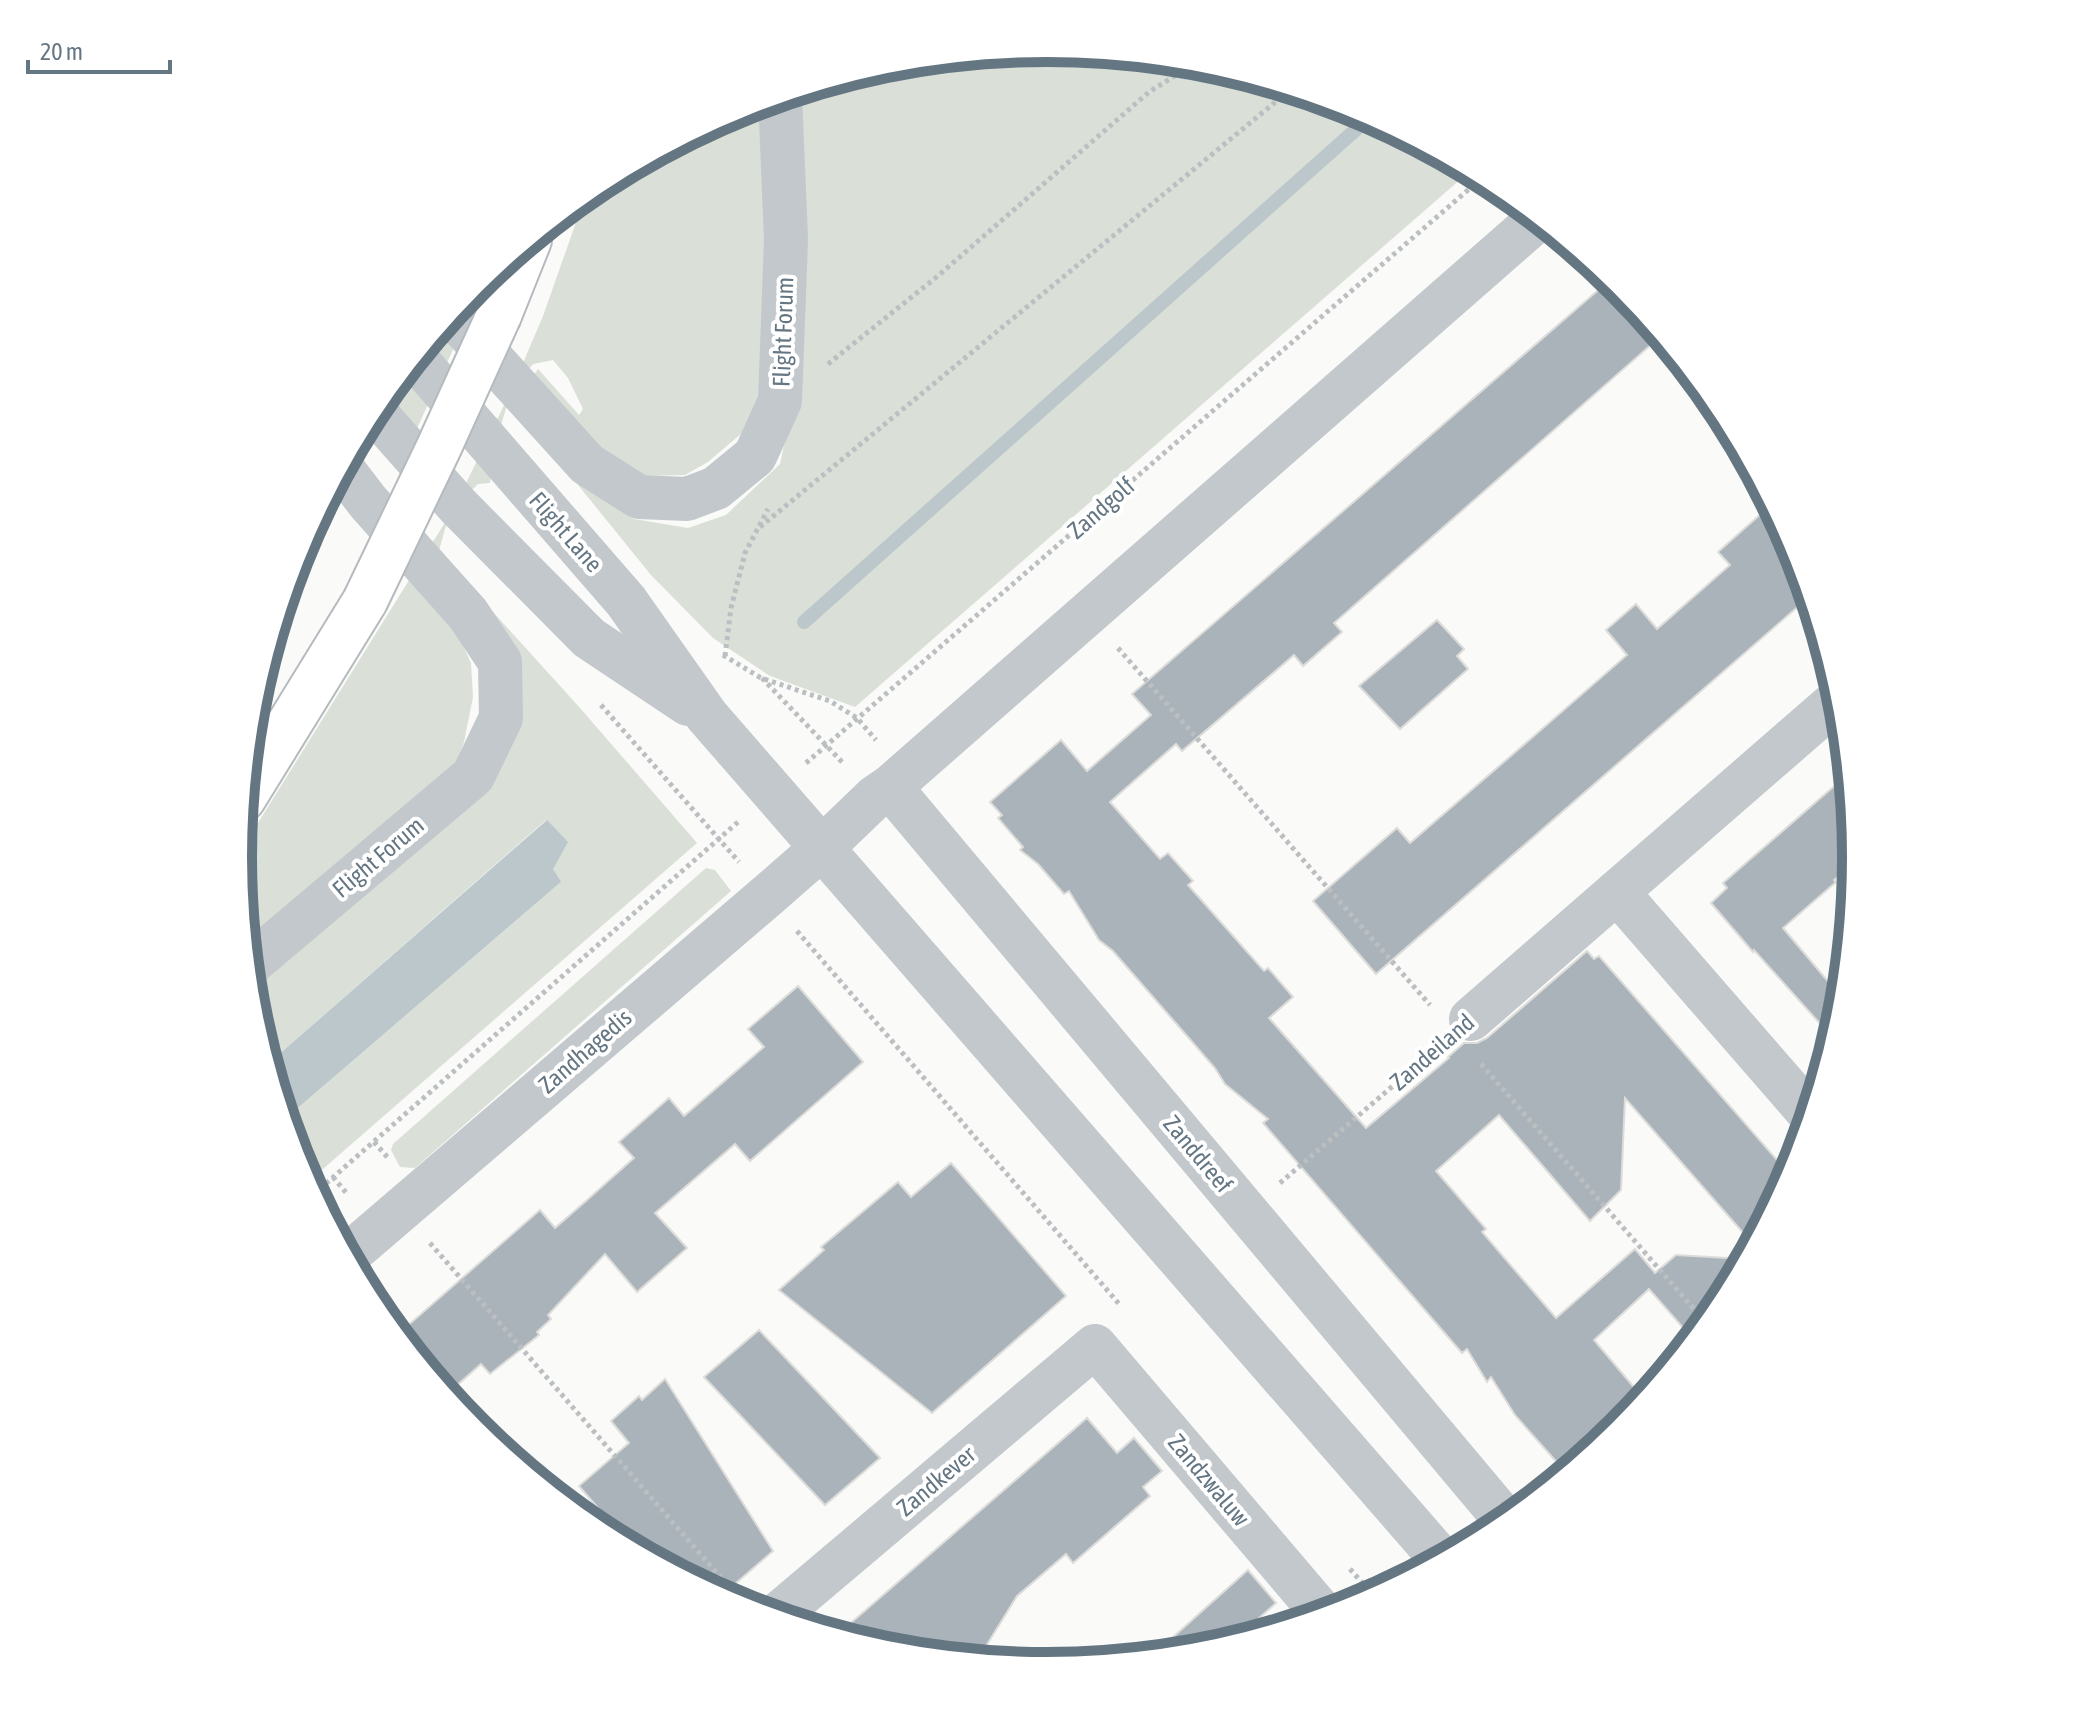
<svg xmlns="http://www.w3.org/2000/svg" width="2093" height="1714" viewBox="0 0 2093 1714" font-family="'Asap Condensed',sans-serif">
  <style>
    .green { fill: #dadfd7 }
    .water { fill: #bbc7cb }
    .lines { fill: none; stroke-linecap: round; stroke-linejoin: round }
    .stream { stroke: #bbc7cb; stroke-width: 14 }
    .building { fill: #aab3b9; stroke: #dcdcda; stroke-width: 2 }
    .major-casing { stroke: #b5babe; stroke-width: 48 }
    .path { stroke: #bbbfc2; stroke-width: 5; stroke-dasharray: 4 4; stroke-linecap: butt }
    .minor { stroke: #c3c8cc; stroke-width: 44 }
    .major { stroke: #fff; stroke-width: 44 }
    .major-bridge-casing { stroke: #b5babe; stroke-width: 48; stroke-linecap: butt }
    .major-bridge { stroke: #fff; stroke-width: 44 }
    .labels { text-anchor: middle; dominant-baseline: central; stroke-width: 8; stroke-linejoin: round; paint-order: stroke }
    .street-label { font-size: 24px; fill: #657683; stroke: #fff }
    .rim { fill: none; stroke: #657683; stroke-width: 10 }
  </style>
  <rect width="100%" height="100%" fill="#fafaf8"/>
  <g class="green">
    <path d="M1047,48l158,16 152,46 113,61 -615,536 -85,-31 -57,-38 -62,-63 -77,-95 60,39 54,9 38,-13 54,-51 13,-61 2,-311 94,-29z"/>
    <path d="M762,102l4,139 -2,147 -22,45 -34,29 -23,13 -43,1 -40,-20 -70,-78 6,-9 41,46 4,-6 -15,-31 -15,-18 -20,4 -22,27 -13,45 -8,47 -12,1 -24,24 -9,21 -7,25 23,87 10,22 2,34 -9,45 -9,24 -209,181 -8,-96 10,-12 206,-331 57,-117 32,-75 43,-122 11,-10 140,-75z"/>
    <path d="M487,275l-73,160 -17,-18 -6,-28 17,-22 27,-17 9,-28 31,-37z"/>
    <path d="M493,612l87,96 117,135 -389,339 -9,-16 -14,-47 275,-236 -7,-14 -7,-49 -278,244 -15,-50 -2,-24 241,-209 23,-120z"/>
    <path d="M706,868l9,2 16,21 -316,277 -15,-1 -9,-17 2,-6z"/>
  </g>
  <path class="water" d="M547,820l21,22 -15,27 8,13 -276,237 -17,-55z"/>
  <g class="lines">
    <path class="stream" d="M804,622l566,-505"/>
  </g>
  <g class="building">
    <path d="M1611,279l8,6 42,51 -327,287 8,9 -39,34 -9,-11 -112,96 -6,-7 -66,58 50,57 8,-6 25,28 -5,4 76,86 4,-3 25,29 -24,21 97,110 83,-70 -1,-1 16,-14h13l10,-5 100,-87 7,8 5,-3 191,219 -37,69 -128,-146 -4,92 -31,31 -91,-106 -63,56 50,58 -4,3 74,86 79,-69 20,24 21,-18 68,4 -25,48 -26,32 -44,-50 -55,51 49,58 -81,70 -47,-53 -24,-38 -4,5 -20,-33 -5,4 -199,-230 5,-4 -43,-35 -10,-16 -41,-47 -61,-70 -14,-11 -30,-49 -5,3 -26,-30 -18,-14 3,-3 -25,-29 4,-3 -12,-13 71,-62 26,31 64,-56 -19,-21z"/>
    <path d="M1771,505l23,43 15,49 -433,377 -63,-73 84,-73 13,15 124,-107 93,-81 -21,-25 30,-26 21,25 73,-64 -12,-13z"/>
    <path d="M1437,620l27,29 -7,7 11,13 -68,60 -41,-43z"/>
    <path d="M1847,775l8,88 -21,17 2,2 -53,46 59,70 -2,17 -7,23 -79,-88 -1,2 -42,-49 16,-15 -4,-5z"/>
    <path d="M798,986l65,76 -113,99 -15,-17 -80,69 32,35 -50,44 -32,-38 -57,61 3,4 -14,13 2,3 -49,39 -9,-10 -35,31 -49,-60 143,-125 15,18 31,-27 48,-43 -15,-16 50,-44 15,18 80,-69 -16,-18z"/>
    <path d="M951,1163l115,133 -134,117 -153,-123 45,-40 -3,-3 77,-65 13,15z"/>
    <path d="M759,1330l121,128 -55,47 -121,-128z"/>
    <path d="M665,1379l108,172 -52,45 -119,-64 10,-8 -33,-38 50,-43 -18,-22 28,-25 3,4z"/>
    <path d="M1087,1418l30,35 17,-15 28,33 -19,16 7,9 -77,67 -7,-9 -49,42 -39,63 -90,-9 -51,-15z"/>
    <path d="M1248,1570l28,33 -17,15 12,12 -67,21 -52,5z"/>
  </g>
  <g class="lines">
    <defs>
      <g id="major">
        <path d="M499,315l30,-75"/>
        <path d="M243,799l122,-198"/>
      </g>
    </defs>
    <use href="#major" class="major-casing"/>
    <g class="path">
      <path d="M828,364l111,-89 210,-183 46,-29"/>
      <path d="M760,527l530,-437"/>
      <path d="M1118,648l312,357"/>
      <path d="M723,655l38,23 69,23 27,17 19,22"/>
      <path d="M725,656l6,-48 14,-55 23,-44"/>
      <path d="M762,678l81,85"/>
      <path d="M601,705l138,157"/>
      <path d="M806,763l677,-586"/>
      <path d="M797,931l323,374"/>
      <path d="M1481,1064l225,259"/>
      <path d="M374,1142l15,17"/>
      <path d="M333,1177l15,18"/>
      <path d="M1280,1183l157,-135"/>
      <path d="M314,1194l424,-372"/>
      <path d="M430,1243l305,351"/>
      <path d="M1350,1569l23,26"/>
    </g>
    <g class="minor">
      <path d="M451,314l136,150 52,33 48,2 29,-11 39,-32 25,-55 6,-162 -6,-143"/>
      <path d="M415,358l211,243 81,115 734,843"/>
      <path d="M373,410l85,96 131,132 99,66"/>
      <path d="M890,787l616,734"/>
      <path d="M1617,892l193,222"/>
      <path d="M248,966l225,-190 28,-58 -1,-56 -32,-48 -100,-112 -26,-34"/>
      <path d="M1471,1019l369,-321"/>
      <path d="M347,1256l420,-360 56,-49 51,-49 16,-11 648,-568"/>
      <path d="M776,1616l319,-270 228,268"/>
    </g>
    <use href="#major" class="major"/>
    <defs>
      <path id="major-bridge" d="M365,601l74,-154 60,-132"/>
    </defs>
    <use href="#major-bridge" class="major-bridge-casing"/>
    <use href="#major-bridge" class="major-bridge"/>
  </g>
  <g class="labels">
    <g class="street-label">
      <text transform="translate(783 332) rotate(-88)">Flight Forum</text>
      <text transform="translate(1101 508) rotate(-41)">Zandgolf</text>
      <text transform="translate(566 532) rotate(49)">Flight Lane</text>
      <text transform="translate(378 857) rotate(-40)">Flight Forum</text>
      <text transform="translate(585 1051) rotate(-41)">Zandhagedis</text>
      <text transform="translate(1432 1052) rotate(-41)">Zandeiland</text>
      <text transform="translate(1198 1154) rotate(50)">Zanddreef</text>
      <text transform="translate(1209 1480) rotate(50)">Zandzwaluw</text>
      <text transform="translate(936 1481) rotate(-40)">Zandkever</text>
    </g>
  </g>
  <path d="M0 0H2093V1714H0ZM252 857a795 795 0 1 1 1590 0a795 795 0 1 1-1590 0Z" fill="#fff" fill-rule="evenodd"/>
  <path class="rim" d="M252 857a795 795 0 1 1 1590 0a795 795 0 1 1-1590 0Z"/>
  <path d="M28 60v12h142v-12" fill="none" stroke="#657683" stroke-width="4"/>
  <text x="40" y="60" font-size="24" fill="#657683" stroke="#ffffff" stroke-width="6" paint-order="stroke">20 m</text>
</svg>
